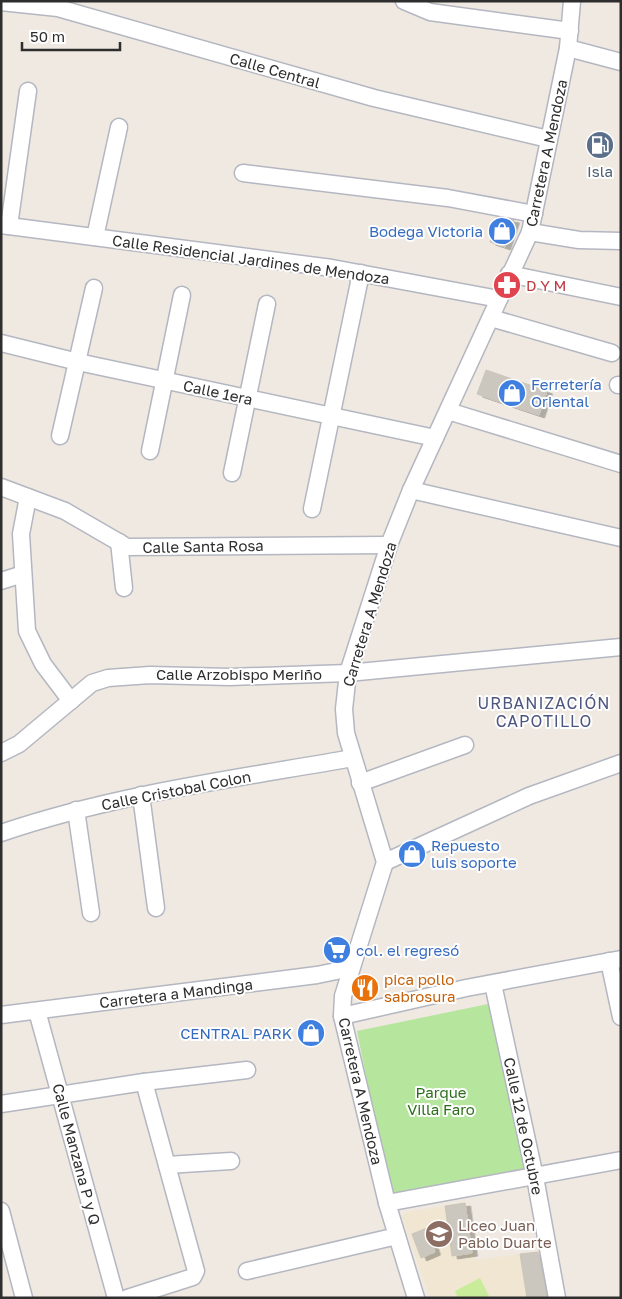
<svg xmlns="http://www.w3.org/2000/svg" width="622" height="1299" viewBox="0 0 622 1299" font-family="'Golos Text',sans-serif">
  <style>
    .education { fill: #f0e6d1 }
    .green { fill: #b6e59e }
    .pitch { fill: #c9ec9a }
    .building { fill: #cbc7bf; stroke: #cbc5ba; filter: url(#shadow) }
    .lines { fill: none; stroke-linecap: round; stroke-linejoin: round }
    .minor-casing { stroke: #b4b7c1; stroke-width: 19 }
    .minor { stroke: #fff; stroke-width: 16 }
    .labels { text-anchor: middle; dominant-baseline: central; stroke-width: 4; stroke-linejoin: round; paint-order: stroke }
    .street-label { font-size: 15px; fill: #2e2e2e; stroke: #fff }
    .service-label { font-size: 15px; fill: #4e5e75; stroke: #fff }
    .shop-label { font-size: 15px; fill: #366cbe; stroke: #fff; text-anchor: start }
    .health-label { font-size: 15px; fill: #be3a42; stroke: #fff; text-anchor: start }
    .food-label { font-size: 15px; fill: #c56008; stroke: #fff; text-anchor: start }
    .park-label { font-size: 15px; fill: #2c6e1b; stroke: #fff }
    .education-label { font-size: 15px; fill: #785e54; stroke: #fff; text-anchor: start }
    .neighbourhood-label { font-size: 16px; letter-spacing: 1px; fill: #4d5680; stroke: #fff }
  </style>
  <defs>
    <filter id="shadow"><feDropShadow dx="5.5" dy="3" stdDeviation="0" flood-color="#0004"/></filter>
  </defs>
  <rect width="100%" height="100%" fill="#efe9e1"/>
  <path class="education" d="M466,1202l10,58 66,-9 7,47h-119l-28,-81v-2l6,-3z"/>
  <path class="green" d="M493,1003l33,167 -136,27 -33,-166z"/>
  <path class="pitch" d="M480,1278l10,20h-32l-3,-7z"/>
  <g class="building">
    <path d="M497,217l17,3 -9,27 -15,-5z"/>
    <path d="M486,370l61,21 -8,24 -62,-21z"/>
    <path d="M465,1203l7,50 -20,3 -7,-50z"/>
    <path d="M427,1228l8,24 -14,6 -9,-24z"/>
    <path d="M538,1252l9,46h-20l-7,-44z"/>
  </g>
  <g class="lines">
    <defs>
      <g id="minor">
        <path d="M404,1l26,11 140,19"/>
        <path d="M1,2l57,6 316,90 174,41"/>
        <path d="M568,48l53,14"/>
        <path d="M243,173l205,25 86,16"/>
        <path d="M1,225l331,43 167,31"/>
        <path d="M9,226l19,-135"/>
        <path d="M530,232l49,8 42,1"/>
        <path d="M95,237l24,-110"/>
        <path d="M509,274l112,23"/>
        <path d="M491,318l121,35"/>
        <path d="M1,343l77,19 357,76"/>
        <path d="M618,385h3"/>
        <path d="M448,411l173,53"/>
        <path d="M60,436l34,-148"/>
        <path d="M150,451l32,-156"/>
        <path d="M232,473l35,-169"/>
        <path d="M1,487l64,24 62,36 262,-2"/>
        <path d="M411,490l210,48"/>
        <path d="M28,497l-7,37 6,97 16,33 28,37"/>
        <path d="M312,509l49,-236"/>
        <path d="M119,542l5,46"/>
        <path d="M1,581l22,-7"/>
        <path d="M1,753l18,-9 73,-61 16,-5 42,-3 80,2 118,-4 273,-26"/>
        <path d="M360,783l105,-38"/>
        <path d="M141,795l15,113"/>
        <path d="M76,810l15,103"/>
        <path d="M1,833c115,-39 233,-54 352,-75"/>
        <path d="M385,862l144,-66 92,-33"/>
        <path d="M609,961l12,56"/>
        <path d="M493,984l42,193 22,121"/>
        <path d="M37,1011l79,287"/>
        <path d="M1,1015l316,-40 34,-7"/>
        <path d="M342,1016l124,-28 155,-29"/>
        <path d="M1,1104l143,-22 103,-12"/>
        <path d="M167,1165l64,-4"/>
        <path d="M387,1203l234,-43"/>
        <path d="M1,1211l23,87"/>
        <path d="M247,1271l150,-35"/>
        <path d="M127,1298l66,-21 3,-6 -52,-189"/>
        <path d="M416,1298l-29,-95 -45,-187 1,-20 42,-134 -39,-129 -2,-24 4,-36 41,-128 22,-55 119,-258 38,-184 4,-47"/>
      </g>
    </defs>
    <use href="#minor" class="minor-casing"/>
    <use href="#minor" class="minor"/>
  </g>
  <defs>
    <symbol id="fuel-disc" viewBox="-11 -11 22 22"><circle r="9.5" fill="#5c6f8a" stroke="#fff"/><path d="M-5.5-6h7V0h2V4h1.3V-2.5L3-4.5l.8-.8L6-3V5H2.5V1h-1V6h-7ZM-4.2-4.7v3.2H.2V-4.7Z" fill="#fff"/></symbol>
    <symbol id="shop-disc" viewBox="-11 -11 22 22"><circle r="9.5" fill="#3f7fe0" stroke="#fff"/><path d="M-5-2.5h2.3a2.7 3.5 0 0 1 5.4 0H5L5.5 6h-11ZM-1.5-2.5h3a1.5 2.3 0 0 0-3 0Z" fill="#fff"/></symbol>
    <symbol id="pharmacy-disc" viewBox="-11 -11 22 22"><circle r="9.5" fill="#e0444e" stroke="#fff"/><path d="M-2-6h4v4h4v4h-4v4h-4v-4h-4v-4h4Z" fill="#fff"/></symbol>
    <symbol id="supermarket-disc" viewBox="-11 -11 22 22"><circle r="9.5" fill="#3f7fe0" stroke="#fff"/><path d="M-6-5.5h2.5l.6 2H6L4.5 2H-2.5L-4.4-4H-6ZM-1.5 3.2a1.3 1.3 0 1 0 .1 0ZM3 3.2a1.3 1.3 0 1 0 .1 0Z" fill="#fff"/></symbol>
    <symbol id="restaurant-disc" viewBox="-11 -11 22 22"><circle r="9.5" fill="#e8710a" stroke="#fff"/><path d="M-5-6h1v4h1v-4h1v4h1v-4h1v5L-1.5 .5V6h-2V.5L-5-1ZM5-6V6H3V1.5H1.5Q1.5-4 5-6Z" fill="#fff"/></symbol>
    <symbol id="school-disc" viewBox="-11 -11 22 22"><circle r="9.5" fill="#8d6e63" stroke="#fff"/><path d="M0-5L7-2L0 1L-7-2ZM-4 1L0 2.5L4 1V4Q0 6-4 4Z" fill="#fff"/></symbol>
  </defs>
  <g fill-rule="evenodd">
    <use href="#fuel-disc" x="584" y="129" width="32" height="32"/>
    <use href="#shop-disc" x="486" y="215" width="32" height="32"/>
    <use href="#pharmacy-disc" x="491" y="269" width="32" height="32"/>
    <use href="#shop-disc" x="496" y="377" width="32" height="32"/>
    <use href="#shop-disc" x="396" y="838" width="32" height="32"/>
    <use href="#supermarket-disc" x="321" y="934" width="32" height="32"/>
    <use href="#restaurant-disc" x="349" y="972" width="32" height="32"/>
    <use href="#shop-disc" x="295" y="1017" width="32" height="32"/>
    <use href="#school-disc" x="423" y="1218" width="32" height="32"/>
  </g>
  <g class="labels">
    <g class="street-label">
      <text transform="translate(275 70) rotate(16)">Calle Central</text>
      <text transform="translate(546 153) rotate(-78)">Carretera A Mendoza</text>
      <text transform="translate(251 259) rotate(8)">Calle Residencial Jardines de Mendoza</text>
      <text transform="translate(218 392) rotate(12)">Calle 1era</text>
      <text transform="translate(203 546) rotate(-1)">Calle Santa Rosa</text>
      <text transform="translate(369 614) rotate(-73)">Carretera A Mendoza</text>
      <text x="239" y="674">Calle Arzobispo Meriño</text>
      <text transform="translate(176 790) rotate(-11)">Calle Cristobal Colon</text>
      <text transform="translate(176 993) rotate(-7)">Carretera a Mandinga</text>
      <text transform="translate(361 1091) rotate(77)">Carretera A Mendoza</text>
      <text transform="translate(524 1126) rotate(78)">Calle 12 de Octubre</text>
      <text transform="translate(77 1154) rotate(75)">Calle Manzana P y Q</text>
    </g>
    <g class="service-label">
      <text x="600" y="171">Isla</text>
    </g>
    <g class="shop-label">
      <text x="483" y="231" text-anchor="end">Bodega Victoria</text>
      <text x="531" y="384">Ferretería<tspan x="531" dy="17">Oriental</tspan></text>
      <text x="431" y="845">Repuesto<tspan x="431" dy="17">luis soporte</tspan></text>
      <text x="356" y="950">col. el regresó</text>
      <text x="292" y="1033" text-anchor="end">CENTRAL PARK</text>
    </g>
    <g class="health-label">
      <text x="526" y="285">D Y M</text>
    </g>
    <g class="food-label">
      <text x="384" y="979">pica pollo<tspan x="384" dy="17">sabrosura</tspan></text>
    </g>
    <g class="park-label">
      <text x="441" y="1092">Parque<tspan x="441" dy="17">Villa Faro</tspan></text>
    </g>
    <g class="education-label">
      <text x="458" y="1225">Liceo Juan<tspan x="458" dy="17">Pablo Duarte</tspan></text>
    </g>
    <g class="neighbourhood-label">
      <text x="544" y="703">URBANIZACIÓN<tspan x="544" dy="18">CAPOTILLO</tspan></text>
    </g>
  </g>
  <rect width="622" height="1299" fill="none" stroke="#2e2e2e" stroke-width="5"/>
  <path d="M22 42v8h98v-8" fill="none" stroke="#2e2e2e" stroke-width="2.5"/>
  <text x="30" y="42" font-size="15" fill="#2e2e2e" stroke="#ffffff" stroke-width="4" paint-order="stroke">50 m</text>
</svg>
